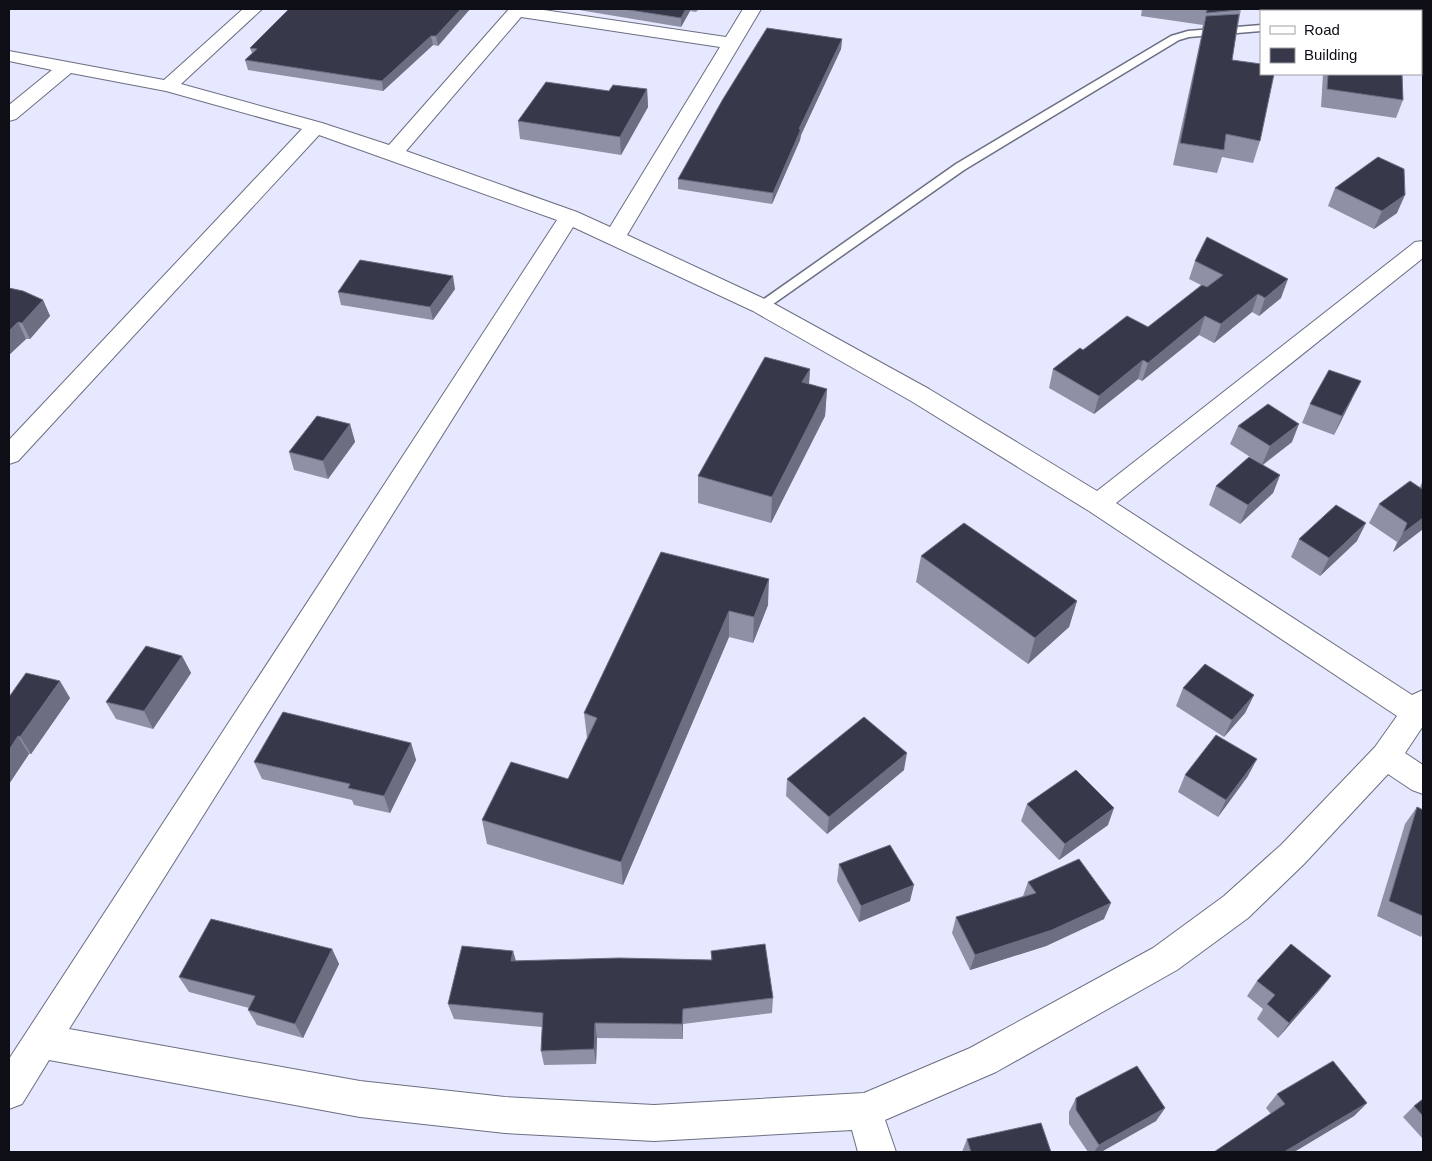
<svg xmlns="http://www.w3.org/2000/svg" width="1432" height="1161" viewBox="0 0 1432 1161" font-family="Arial,sans-serif">
  <style>
    .lines { fill: none; stroke-linecap: round; stroke-linejoin: round }
    .lane-casing { stroke: #6c6e82; stroke-width: 3 }
    .street-casing { stroke: #6c6e82; stroke-width: 2 }
    .lane { fill: #fff; fill-rule: evenodd }
    .street { fill: #fff; fill-rule: evenodd }
    .wall { fill: #8e90a5 }
    .shaded-wall { fill: #6c6e81 }
    .building { fill: #37394b; stroke: #6c6e81 }
  </style>
  <rect width="100%" height="100%" fill="#e6e8ff"/>
  <g class="lines">
    <defs>
      <g id="lane">
        <rect x="1277" y="9" width="10" height="2"/>
        <path d="M1261,25v6l-72,6 -10,3 -215,130 -198,139h-10l-2,-3 202,-142 215,-128 17,-5z"/>
      </g>
      <path id="street" d="M243,9h19l-81,75 141,39 67,22 120,-136h28l189,28 17,-28h18l-134,226 142,66 160,88 168,102 318,-249 8,-1v17l-307,245 296,192 11,-5v36l-18,27 18,12v29l-11,-4 -24,-16 -84,90 -56,54 -71,52 -181,102 -111,48 11,32h-38l-6,-22 -198,11 -149,-8 -145,-16 -311,-57 -27,44 -13,5v-50l548,-839 -238,-85 -301,326 -9,3v-24l293,-311 -136,-38 -95,-18 -55,46 -7,2v-16l43,-35 -43,-9v-10l155,29zM521,17l199,30 -110,180 -33,-15 -171,-61zM573,227l180,84 158,90 178,110 308,205 -22,31 -93,97 -58,52 -71,52 -183,100 -106,45 -210,12 -149,-8 -145,-16 -291,-52z"/>
    </defs>
    <use href="#lane" class="lane-casing"/>
    <use href="#street" class="street-casing"/>
    <use href="#lane" class="lane"/>
    <use href="#street" class="street"/>
  </g>
  <g class="wall">
    <path d="M470,9l-32,37 -5,-1 -50,46 -135,-21 -3,-10 7,-7 -2,-5z"/>
    <path d="M573,9h126l-3,3 -6,-1 -9,16z"/>
    <path d="M1142,9h99l-9,51 28,81 -7,22 -31,-6 -5,16 -44,-8 30,-137h-1l1,-3 -62,-9z"/>
    <path d="M1329,9h94v46l-2,-1v-43h-93z"/>
    <path d="M842,39l-1,10 -40,86 -1,5 -28,64 -94,-15v-10z"/>
    <path d="M1323,74h79l1,26 -7,18 -75,-11z"/>
    <path d="M647,89l1,18 -27,48 -101,-16 -2,-18z"/>
    <path d="M1335,188l62,25 -23,16 -46,-23z"/>
    <path d="M1195,261l86,37 -22,18 -7,-4 -38,31 -15,-8 -57,46 -4,-2 -44,35 -45,-26 4,-19 30,-19 65,-23 53,-42 -12,-6z"/>
    <path d="M9,288l34,12 7,16 -20,23h-4l-17,16z"/>
    <path d="M455,289l-22,31 -92,-15 -3,-13z"/>
    <path d="M810,369l-1,15 18,5 -2,27 -54,107 -73,-20v-27z"/>
    <path d="M1352,399l-18,36 -32,-12 8,-19z"/>
    <path d="M350,424l5,18 -27,37 -34,-9 -5,-18z"/>
    <path d="M1238,426l54,16 -29,23 17,10 -7,18 -33,31 -31,-19 7,-19 45,-22 -31,-20z"/>
    <path d="M1423,480v49l-30,23 4,-10 -28,-19 10,-19 41,-17z"/>
    <path d="M1299,539l58,2 -37,35 -29,-19z"/>
    <path d="M661,552l107,53 -15,38 -24,-6 -106,248 -136,-41 -5,-24 86,-41 19,-41 -3,-25z"/>
    <path d="M921,556l156,45 -8,26 -41,37 -112,-82z"/>
    <path d="M182,656l9,17 -38,56 -37,-10 -10,-17z"/>
    <path d="M1183,688l71,7 -9,18 -21,24 -48,-31z"/>
    <path d="M9,697l61,1 -39,56h-2l-20,30z"/>
    <path d="M411,743l5,17 -26,53 -36,-8 -2,-5 -90,-21 -8,-17z"/>
    <path d="M904,770l-77,64 -41,-38 1,-17z"/>
    <path d="M1185,775l63,1 -30,41 -40,-25z"/>
    <path d="M1027,804l81,21 -49,35 -38,-39z"/>
    <path d="M1417,807l6,3v123l-2,4 -44,-21 28,-92z"/>
    <path d="M839,864l71,37 -51,21 -22,-41z"/>
    <path d="M1028,882l76,37 -58,27 -76,24 -18,-37 4,-16 67,-21z"/>
    <path d="M332,949l7,15 -36,74 -46,-13 -9,-15 1,-2 -60,-16 -10,-15z"/>
    <path d="M513,951l3,10 195,-1v-9l62,47 -1,15 -89,11v15l-86,-1 -1,26 -52,1 -3,-14 1,-24 -88,-8 -6,-15z"/>
    <path d="M1331,976l-12,15 -41,47 -21,-19 6,-10 -16,-13 10,-15z"/>
    <path d="M1277,1094l90,9 -13,13 -60,36h-80l57,-38 -5,-6z"/>
    <path d="M1076,1098l89,10 -9,13 -55,31h-13l-19,-28v-12z"/>
    <path d="M1423,1099v40l-20,-22 11,-11z"/>
    <path d="M967,1139l84,13h-89z"/>
  </g>
  <g class="shaded-wall">
    <path d="M461,9h9l-32,37 -2,-10z"/>
    <path d="M686,9h4v2l-9,16v-9z"/>
    <path d="M431,36l2,9 -50,46 -1,-10z"/>
    <path d="M842,39l-1,10 -40,86 -1,5 -28,64 1,-11 26,-64z"/>
    <path d="M647,89l1,18 -27,48 -1,-18z"/>
    <path d="M1405,195l-8,18 -23,16 8,-18z"/>
    <path d="M453,276l2,13 -22,31 -3,-13z"/>
    <path d="M1288,279l-7,19 -22,18 6,-18z"/>
    <path d="M1258,294l-6,18 -38,31 7,-19z"/>
    <path d="M43,300l7,16 -20,23 -8,-16z"/>
    <path d="M1205,316l-6,19 -57,46 6,-18z"/>
    <path d="M18,322l8,17 -17,16v-24z"/>
    <path d="M1143,360l-5,19 -44,35 5,-18z"/>
    <path d="M810,369l-2,26 -6,-13z"/>
    <path d="M1361,381l-27,54 8,-19z"/>
    <path d="M827,389l-2,27 -54,107 1,-26z"/>
    <path d="M350,424l5,18 -27,37 -5,-18z"/>
    <path d="M1299,424l-7,18 -30,23 8,-19z"/>
    <path d="M1280,475l-7,18 -33,31 8,-19z"/>
    <path d="M1423,518v11l-30,23 10,-19z"/>
    <path d="M1366,523l-9,18 -37,35 9,-18z"/>
    <path d="M769,579l-1,26 -15,38 1,-26z"/>
    <path d="M1077,601l-8,26 -41,37 7,-26z"/>
    <path d="M729,611v26l-106,248 -2,-23z"/>
    <path d="M182,656l9,17 -38,56 -9,-18z"/>
    <path d="M60,681l10,17 -39,56 -11,-17z"/>
    <path d="M1254,695l-9,18 -21,24 8,-17z"/>
    <path d="M18,736l11,18 -20,30v-34z"/>
    <path d="M411,743l5,17 -26,53 -6,-17z"/>
    <path d="M907,753l-3,17 -77,64 2,-17z"/>
    <path d="M1257,759l-9,17 -30,41 8,-17z"/>
    <path d="M1114,808l-6,17 -49,35 6,-16z"/>
    <path d="M914,885l-4,16 -51,21 2,-16z"/>
    <path d="M1111,903l-7,16 -58,27 -76,24 5,-15z"/>
    <path d="M332,949l7,15 -36,74 -8,-14z"/>
    <path d="M513,951l4,15 -6,-5z"/>
    <path d="M1331,976l-12,15 -41,47 11,-15z"/>
    <path d="M683,1009v30l-1,-15z"/>
    <path d="M595,1023l2,15 -1,26 -2,-15z"/>
    <path d="M1367,1103l-13,13 -60,36h-10z"/>
    <path d="M1165,1108l-9,13 -55,31h-7l5,-7z"/>
  </g>
  <g class="building">
    <path d="M289,9h172l-25,27h-5l-49,45 -137,-21 12,-11 -7,-1z"/>
    <path d="M623,9h63l-5,9z"/>
    <path d="M1200,9h39v1l-33,3 1,-3z"/>
    <path d="M1332,9h91v27h-2v-25h-89z"/>
    <path d="M1239,14l-7,46 29,4v10h13l-14,67 -34,-7 -2,16 -44,-7 26,-127z"/>
    <path d="M767,28l75,11 -43,90h2l-28,64 -95,-14 45,-80z"/>
    <path d="M1328,74h74l1,26 -76,-11z"/>
    <path d="M546,82l63,9 4,-6 34,4 -27,48 -102,-16z"/>
    <path d="M1378,157l26,12 1,26 -23,16 -47,-23z"/>
    <path d="M1207,237l81,42 -23,19 -7,-4 -37,30 -16,-8 -57,47 -5,-3 -44,36 -46,-27 27,-21 3,2 44,-34 21,11 54,-42 5,2 16,-12 -28,-14z"/>
    <path d="M360,260l93,16 -23,31 -92,-15z"/>
    <path d="M9,288l14,3 20,9 -21,23 -4,-1 -9,9z"/>
    <path d="M765,357l45,12 -8,13 25,7 -55,108 -74,-21z"/>
    <path d="M1329,370l32,11 -19,35 -32,-12z"/>
    <path d="M1268,404l31,20 -29,22 -32,-20z"/>
    <path d="M317,416l33,8 -27,37 -34,-9z"/>
    <path d="M1249,457l31,18 -32,30 -32,-19z"/>
    <path d="M1410,481l12,8 1,-4v33l-20,15 4,-10 -28,-19z"/>
    <path d="M1336,505l30,18 -37,35 -30,-19z"/>
    <path d="M964,523l113,78 -42,37 -114,-82z"/>
    <path d="M661,552l108,27 -15,38 -25,-6 -108,251 -139,-42 29,-58 57,17 29,-61 -13,-5z"/>
    <path d="M146,646l36,10 -38,55 -38,-9z"/>
    <path d="M1205,664l49,31 -22,25 -49,-32z"/>
    <path d="M26,673l34,8 -40,56 -2,-1 -9,14v-53z"/>
    <path d="M283,712l128,31 -27,53 -36,-8 2,-4 -96,-22z"/>
    <path d="M864,717l43,36 -78,64 -42,-38z"/>
    <path d="M1216,735l41,24 -31,41 -41,-25z"/>
    <path d="M1076,770l38,38 -49,36 -38,-40z"/>
    <path d="M1417,807l6,3v106l-34,-15z"/>
    <path d="M890,845l24,40 -53,21 -22,-42z"/>
    <path d="M1079,859l32,44 -59,27 -77,25 -19,-38 80,-24 -8,-11z"/>
    <path d="M211,919l121,30 -37,75 -47,-14 7,-14 -76,-19z"/>
    <path d="M765,944l8,54 -90,11 -1,15 -87,-1 -1,26 -53,2 2,-38 -95,-9 14,-58 51,5 -2,10 108,-3 93,2 -1,-9z"/>
    <path d="M1291,944l40,32 -42,47 -22,-19 8,-9 -18,-14z"/>
    <path d="M1333,1061l34,42 -83,49h-70l71,-48 -8,-10z"/>
    <path d="M1137,1066l28,42 -66,37 -23,-35v-12z"/>
    <path d="M1423,1099v17l-9,-10z"/>
    <path d="M1041,1123l10,29h-80l-4,-13z"/>
  </g>
  <rect width="1432" height="1161" fill="none" stroke="#0e0e16" stroke-width="20"/>
  <rect x="1260" y="10" width="162" height="65" fill="#ffffff" stroke="#9f9fa2"/>
  <rect x="1270" y="26" width="25" height="8" fill="#ffffff" stroke="#9f9fa2"/>
  <text x="1304" y="35" font-size="15" fill="#0e0e16">Road</text>
  <rect x="1270" y="48" width="25" height="15" fill="#37394b" stroke="#9f9fa2"/>
  <text x="1304" y="60" font-size="15" fill="#0e0e16">Building</text>
</svg>
